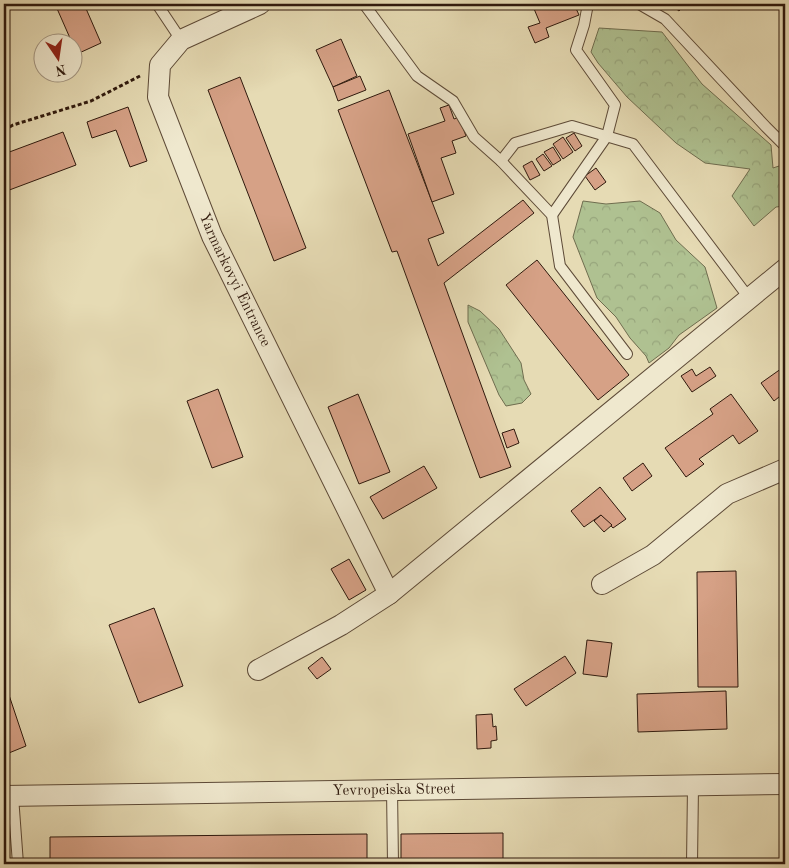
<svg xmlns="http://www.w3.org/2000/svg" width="789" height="868" viewBox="0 0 789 868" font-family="'Old Standard TT',serif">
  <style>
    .forest { fill: url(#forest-crowns); stroke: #6f6d4f }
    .building { fill: #d6a186; stroke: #2f190d }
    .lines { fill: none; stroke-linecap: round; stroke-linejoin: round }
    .service-casing { stroke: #5d4a37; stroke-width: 12 }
    .minor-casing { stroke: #5d4a37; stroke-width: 22 }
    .path { stroke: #2f190d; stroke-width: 3; stroke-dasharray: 4 2.5; stroke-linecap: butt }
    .service { stroke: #efe8ce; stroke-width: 10 }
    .minor { stroke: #efe8ce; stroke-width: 20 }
    .labels { text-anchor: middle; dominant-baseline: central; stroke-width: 4; stroke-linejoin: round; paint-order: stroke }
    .street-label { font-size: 15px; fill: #2f190d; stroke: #efe8ce }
  </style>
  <defs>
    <pattern id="forest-crowns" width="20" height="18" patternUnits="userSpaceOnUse" patternTransform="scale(1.25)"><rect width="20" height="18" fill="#afc191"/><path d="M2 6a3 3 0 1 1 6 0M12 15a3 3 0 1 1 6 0" fill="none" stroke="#97a57c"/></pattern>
  </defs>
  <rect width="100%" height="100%" fill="#e6dbb4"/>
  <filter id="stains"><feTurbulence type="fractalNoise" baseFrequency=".004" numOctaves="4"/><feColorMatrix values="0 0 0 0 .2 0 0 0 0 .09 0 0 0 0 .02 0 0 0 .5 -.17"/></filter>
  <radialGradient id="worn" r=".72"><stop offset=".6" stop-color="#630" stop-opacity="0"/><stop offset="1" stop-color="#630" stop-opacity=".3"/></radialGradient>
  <g class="forest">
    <path d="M599,28l63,4 40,52 69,61 2,23 12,-4v42l-9,1 -22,19 -22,-30 18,-27 -45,-6 -29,-20 -49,-46 -29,-34 -7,-11z"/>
    <path d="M583,201l23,3 34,-3 20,12 16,27 29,27 12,41 -38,27 -10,13 -20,15 -3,-7 -16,-18 -14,-21 -19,-19 -24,-61z"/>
    <path d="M468,305l12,6 19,18 22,34 3,17 7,14 -9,9 -16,3 -7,-11 -31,-73z"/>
  </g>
  <g class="building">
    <path d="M55,4h29l17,39 -24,11z"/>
    <path d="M532,4h42l5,11 -33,13 3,9 -14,6 -7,-16 12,-4z"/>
    <path d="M670,4h16l-7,7z"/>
    <path d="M341,39l16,37 -24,11 -17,-37z"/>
    <path d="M360,76l6,14 -28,11 -5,-14z"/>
    <path d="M240,77l66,171 -32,13 -66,-171z"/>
    <path d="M389,90l55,143 -16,6 10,27 85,-66 11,13 -90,70 67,184 -31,11 -83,-227 -5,1 -54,-142z"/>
    <path d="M449,105l5,14 5,-2 7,19 -14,5 4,12 -15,5 13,36 -22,8 -24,-68 37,-13 -5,-13z"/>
    <path d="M128,107l19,54 -17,6 -14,-37 -24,8 -5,-16z"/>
    <path d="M63,132l13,33 -72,27v-38z"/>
    <path d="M574,133l8,13 -7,5 -9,-13z"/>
    <path d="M563,137l10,15 -10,7 -10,-15z"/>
    <path d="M553,147l8,13 -8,5 -9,-13z"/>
    <path d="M543,154l9,12 -8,5 -8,-12z"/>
    <path d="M532,161l8,14 -10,5 -7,-14z"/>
    <path d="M596,168l10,14 -11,8 -10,-14z"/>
    <path d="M537,260l92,115 -31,25 -92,-115z"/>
    <path d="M785,366v39l-6,-8 -5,4 -13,-18z"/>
    <path d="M710,367l6,9 -24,16 -11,-16 11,-7 4,7z"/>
    <path d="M218,389l25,68 -31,11 -25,-67z"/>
    <path d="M358,394l32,78 -31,12 -31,-77z"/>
    <path d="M731,394l27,37 -19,13 -6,-9 -34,24 5,5 -18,13 -21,-29 48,-34 -3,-5z"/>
    <path d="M514,429l5,14 -12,5 -5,-15z"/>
    <path d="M643,463l9,13 -20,15 -9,-13z"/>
    <path d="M424,466l13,22 -54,31 -13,-22z"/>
    <path d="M600,487l26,32 -13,9 -12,-13 -17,12 -13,-16z"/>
    <path d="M601,515l11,10 -8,7 -10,-11z"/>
    <path d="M349,559l17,31 -17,10 -18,-31z"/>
    <path d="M736,571l2,116h-40l-1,-115z"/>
    <path d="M154,608l29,78 -44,17 -30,-78z"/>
    <path d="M587,640l25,3 -5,34 -24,-3z"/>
    <path d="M565,656l11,17 -50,33 -12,-17z"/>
    <path d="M322,657l9,12 -14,10 -9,-11z"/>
    <path d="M4,680l22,66 -22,9z"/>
    <path d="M726,691l1,38 -89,3 -1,-38z"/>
    <path d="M492,714l1,13 3,-1 1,14 -6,1v7l-14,1 -1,-34z"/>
    <path d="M503,833v31h-102v-30z"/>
    <path d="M367,834v30h-317v-27z"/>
  </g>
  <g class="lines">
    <defs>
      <g id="service">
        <path d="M157,4l24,36"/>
        <path d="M364,4l53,72 36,25 21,36 27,24 51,54 8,51 67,88"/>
        <path d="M639,4l26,15 101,108 19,19"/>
        <path d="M501,161l14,-18 57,-17 61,18 116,154"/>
        <path d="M552,215l55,-79 8,-31 -39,-55 8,-25 4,-21"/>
        <path d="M392,789l1,75"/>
        <path d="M13,796l5,68"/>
        <path d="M692,864l1,-78"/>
      </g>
      <g id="minor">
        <path id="s1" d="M260,4l-79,36 -21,25 -2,32 54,139 177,358"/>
        <path d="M602,584l51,-29 74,-61 58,-25"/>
        <path d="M258,670l83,-45 48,-31 396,-325"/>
        <path id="s2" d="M4,796l781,-12"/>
      </g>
    </defs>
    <use href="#service" class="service-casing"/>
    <use href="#minor" class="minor-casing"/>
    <path class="path" d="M4,130l9,-5 78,-24 49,-25"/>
    <use href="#service" class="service"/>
    <use href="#minor" class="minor"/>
  </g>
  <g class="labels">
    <g class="street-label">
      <text stroke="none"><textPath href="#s1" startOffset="350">Yarmarkovyi Entrance</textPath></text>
      <text stroke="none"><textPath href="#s2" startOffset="390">Yevropeiska Street</textPath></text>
    </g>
  </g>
  <rect width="789" height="868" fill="none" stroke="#e6dbb4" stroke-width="20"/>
  <rect x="5" y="5" width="779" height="858" fill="none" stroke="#2f190d" stroke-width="2.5"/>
  <rect x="10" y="10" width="769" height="848" fill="none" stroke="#2f190d"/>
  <g transform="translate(58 58) rotate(167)"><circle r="24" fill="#efe8ce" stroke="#a29581"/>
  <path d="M0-4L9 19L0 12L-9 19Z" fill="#8f2418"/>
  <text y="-8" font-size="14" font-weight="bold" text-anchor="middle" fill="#2f190d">N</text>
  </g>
  <rect width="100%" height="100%" filter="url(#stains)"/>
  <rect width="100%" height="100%" fill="url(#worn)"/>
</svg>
